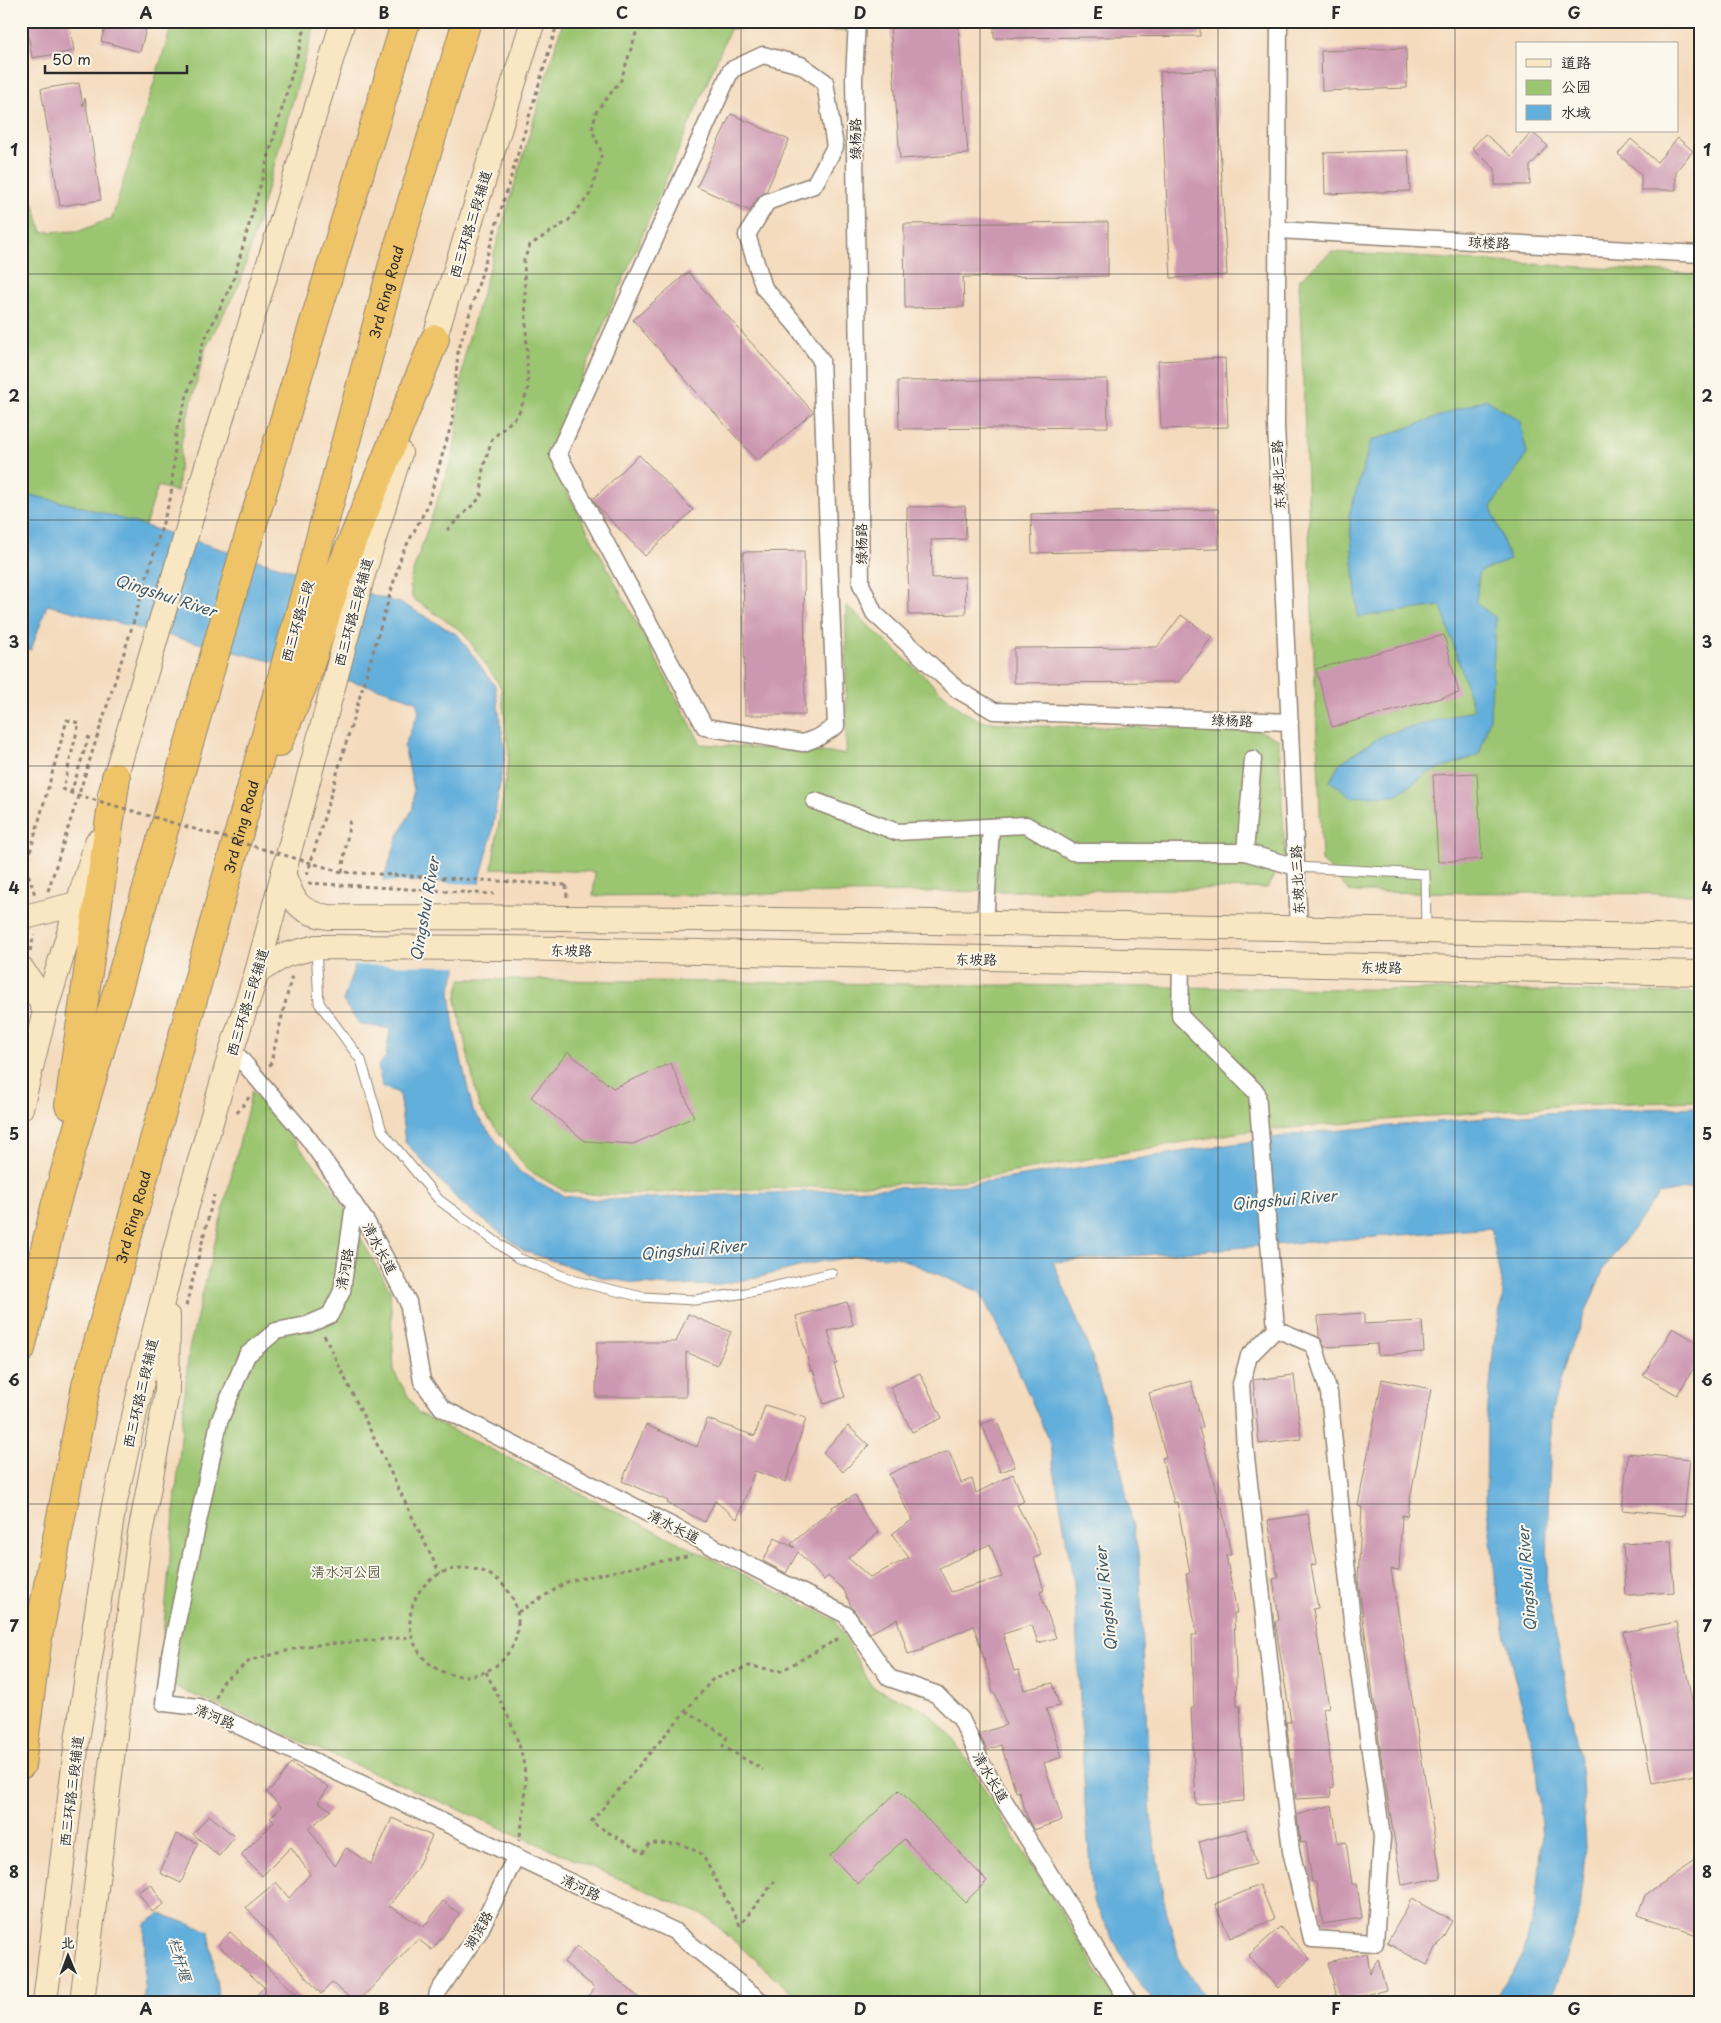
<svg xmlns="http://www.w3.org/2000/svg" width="1721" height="2023" viewBox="0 0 1721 2023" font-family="'Playpen Sans','LXGW WenKai TC',sans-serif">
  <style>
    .green { fill: #9bc571; stroke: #63784e }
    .water { fill: #63afdc; stroke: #476d84 }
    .pier { fill: #f4dbbe }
    .building { fill: #cc97b0; fill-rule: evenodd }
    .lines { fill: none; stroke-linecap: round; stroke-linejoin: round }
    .service-casing { stroke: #908374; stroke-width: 11 }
    .minor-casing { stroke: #908374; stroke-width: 19 }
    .secondary-casing { stroke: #908374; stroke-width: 26 }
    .trunk-casing { stroke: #908374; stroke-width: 30 }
    .path { stroke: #908374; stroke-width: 3; stroke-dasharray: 4 4; stroke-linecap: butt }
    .service { stroke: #fff; stroke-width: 9 }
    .minor { stroke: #fff; stroke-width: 16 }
    .secondary { stroke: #f9e7c3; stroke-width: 24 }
    .trunk { stroke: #efc469; stroke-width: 28 }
    .path-bridge { stroke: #908374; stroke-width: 3; stroke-dasharray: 4 4; stroke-linecap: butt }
    .grid { fill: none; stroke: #2b2b2b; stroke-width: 1; stroke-opacity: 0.55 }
    .labels { text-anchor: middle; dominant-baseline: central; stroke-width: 4; stroke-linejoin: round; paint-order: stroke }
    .street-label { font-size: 14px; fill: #2b2b2b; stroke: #fbf7ec }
    .park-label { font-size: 14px; fill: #4d5940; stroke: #fbf7ec }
    .water-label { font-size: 15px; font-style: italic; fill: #3f5969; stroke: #fbf7ec }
    .neatline { fill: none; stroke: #2b2b2b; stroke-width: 2 }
    .grid-label { font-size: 16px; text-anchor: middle; font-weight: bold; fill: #2b2b2b }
  </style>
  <rect width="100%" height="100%" fill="#fbf7ec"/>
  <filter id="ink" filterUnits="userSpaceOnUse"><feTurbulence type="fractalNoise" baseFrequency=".02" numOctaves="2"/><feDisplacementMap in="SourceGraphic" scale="10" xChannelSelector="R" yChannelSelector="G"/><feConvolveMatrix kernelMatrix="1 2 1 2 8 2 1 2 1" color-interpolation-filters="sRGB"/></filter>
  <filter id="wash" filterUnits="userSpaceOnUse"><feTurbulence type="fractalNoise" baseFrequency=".0096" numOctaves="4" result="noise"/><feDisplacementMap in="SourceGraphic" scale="20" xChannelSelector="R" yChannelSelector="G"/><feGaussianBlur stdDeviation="1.12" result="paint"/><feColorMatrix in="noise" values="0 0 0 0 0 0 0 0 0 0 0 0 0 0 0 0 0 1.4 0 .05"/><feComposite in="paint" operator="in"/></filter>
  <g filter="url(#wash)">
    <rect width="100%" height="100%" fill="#f4dbbe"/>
    <g class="green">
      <path d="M173,21h143l-76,262 -34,64 -24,91 -5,54 -19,-6 -13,40 -66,-20 -58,-13v-332l21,71 38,-1 32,-13z"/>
      <path d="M563,21h286l-3,10 -116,-2 -182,427 153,288 145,10v-149l115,105 20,11 54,5 221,3 23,11 6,117 -18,31 -674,8 2,-24 -103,-4 17,-112 -8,-69 -38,-55 -51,-34 -2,-18 44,-128 11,-101z"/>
      <path d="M1331,252l369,22v620l-350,-2 -28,-31 -23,-581z"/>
      <path d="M461,979l1239,14v108l-133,4 -326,27 -278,49 -362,14 -37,-4 -36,-21 -49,-63 -23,-107z"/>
      <path d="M252,1091l77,91 61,108 4,82 24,41 417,207 37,67 54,23 28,30 163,262h-315l-95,-85 -548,-237 30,-331z"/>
    </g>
    <g class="water">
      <path d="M1486,399l34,22 7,33 -36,53 19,53 -31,12 -3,31 20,15 -6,99 -11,38 -51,18 -32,22 -44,2 -22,-16 10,-18 43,-28 91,-25 -33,-104 -83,11 -9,-102 22,-74z"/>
      <path d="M21,493l58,13 324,98 55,31 37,51 10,66 -14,86 -41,154 4,36 19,83 47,61 44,24 37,4 364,-15 341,-52 253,-21 141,-5v79l-41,8 -55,74 -37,89 -15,53 -4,102 -1,76 34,177 5,82 -8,71 -24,75 -8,9h-53l30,-46 14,-56 5,-61 -7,-83 -22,-85 -15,-71 -12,-100 1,-83 7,-73 9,-50 -12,-66 -438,34 36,86 25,85 25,125 12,260 13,83 16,61 28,40h-54l-25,-33 -36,-69 -7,-82 -12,-235 -25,-142 -40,-92 -29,-57 -83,-35 -39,-1 -40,6 -62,16 -42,7 -41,1 -33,-2 -36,-6 -80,-27 -64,-49 -55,-60 -6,-49 -17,-6 -4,-22 8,-8 4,-28 -31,-5 -16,-23 55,-165 15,-28 1,-18 -10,-44 15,-34 -3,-11 -34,-12 -335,-84 -16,45 -10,-2z"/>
      <path d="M161,1914l48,17 10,71h-75l1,-78z"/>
    </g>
    <path class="pier" d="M381,881l100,3 -22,82 -106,-1z"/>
    <g id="blocks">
      <g class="building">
        <path d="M26,21h43l5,30 -42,7z"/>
        <path d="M107,21h41l-8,31 -39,-11z"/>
        <path d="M940,21h18l10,133 -68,5 -10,-134z"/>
        <path d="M994,21h206v15l-206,2z"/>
        <path d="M1406,48l1,40 -85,3 -1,-40z"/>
        <path d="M1216,69l11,206 -56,3 -11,-206z"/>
        <path d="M79,83l4,23 2,-8 16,102 -41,6 -19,-117z"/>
        <path d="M731,114l58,26 -23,52 -8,5 -8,14 -53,-24z"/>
        <path d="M1532,132l16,14 -18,20v19h-35v-16l-23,-21 13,-14 26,22z"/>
        <path d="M1678,138l15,13 -17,20v19h-35v-16l-23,-20 13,-15 26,23z"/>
        <path d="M1408,150l2,41 -85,3 -1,-41z"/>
        <path d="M1108,222v54l-145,1 1,30 -59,1 -1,-84z"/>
        <path d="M688,272l125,140 -56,49 -124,-141z"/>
        <path d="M1225,358l3,69 -67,2 -3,-68z"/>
        <path d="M1107,379l1,48 -209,2 -1,-48z"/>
        <path d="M639,455l54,55 -48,46 -47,-49 -5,-8z"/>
        <path d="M965,506l1,33 -35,1 1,38 33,-1 1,37 -57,1 -2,-108z"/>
        <path d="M1218,509l1,40 -187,4 -1,-39z"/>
        <path d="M804,551l1,164h-60l-2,-163z"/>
        <path d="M1181,615l31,22 -33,45 -165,1v-35l143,-1z"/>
        <path d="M1444,635l15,58 -127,34 -16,-58z"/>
        <path d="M1477,773l5,86 -44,3 -5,-87z"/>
        <path d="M568,1052l45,36 58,-25 23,54 -61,27 -48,-3 -54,-44z"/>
        <path d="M847,1302l6,23 -25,6 9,33h-3l11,33 -21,7 -11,-34 -2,1 -15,-55z"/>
        <path d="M1364,1313v11l58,-3 2,31 -46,3 -1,-11 -52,3 -6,-10 -1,-21z"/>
        <path d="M688,1314l43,18 -14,33 -31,-13v45h-90l1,-55h79z"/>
        <path d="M1673,1328l27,16v14l-23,37 -34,-20z"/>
        <path d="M920,1373l22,45 -30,14 -22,-45z"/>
        <path d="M1294,1375l7,64 -42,5 -6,-64z"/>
        <path d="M1382,1379l49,10 -24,127 -5,-1 -3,55 -8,-1 50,309 -39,7 -19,-115 -25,-190 4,-73 -4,-1z"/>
        <path d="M1191,1381l12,46 -4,1 22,81 1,-1 9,47h-5l11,58h-3l3,93h3l4,95 -48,3 -5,-96h3l-2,-73h5l-11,-61 4,-1 -13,-71 -3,1 -12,-45 4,-1 -17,-64z"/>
        <path d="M765,1405l41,13 -20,64 -31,-11 -18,48 -22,-18 -10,21 -38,-19 1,-2 -46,-20 24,-56 51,22 10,-28 48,17z"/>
        <path d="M996,1419l19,48 -15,5 -18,-48z"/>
        <path d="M848,1426l21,19 -26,27 -20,-20z"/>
        <path d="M949,1451l12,32 11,-4 4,14 37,-19 11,27 -7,4 15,28 9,22 -7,3 10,32 -4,2 16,46 -18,5 -6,-18 -29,9 11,37 5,-1 5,20 29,-7 6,23 -13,3 16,48 -18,6 18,57 -28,10 -5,-8 -10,-31 -3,1 -15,-47 -14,5 -8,-16 27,-9 -11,-32h-2l-3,-15 -16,-52 -52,22 1,2 -15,4 -11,-35 -27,14 -19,-27 -7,-16 -16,-14 -4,4 -26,-28 -12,21 -23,-12 12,-23 20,10 -4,-4 41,-35v-2l23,-12 12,24 12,13 -31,26 22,19 39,-19 -17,-24 20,-14 -23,-46 20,-9zM990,1544l12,33 -51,15 -12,-24z"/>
        <path d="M1628,1453l62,6 -6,57 -62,-6z"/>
        <path d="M1308,1514l8,50 -5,1 7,43 -5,1 16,98 -6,1 11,80 -4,1 1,8 -35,2 -10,-77h5l-16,-101 4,-1 -6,-41 5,-1 -10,-58z"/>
        <path d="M1671,1541l3,51 -48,3 -3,-51z"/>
        <path d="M1677,1622l23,123v29l-48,9 -28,-151z"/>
        <path d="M291,1763l38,24 -11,15 13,8 -22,19 26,37 11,-18 25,16 21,-46 40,18 -16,34 -27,36 35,21 19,-26 17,13 -28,36 -14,-11 -60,63h-3l-23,-19 -11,11 -75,-87 30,-25 13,16 21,-24 -19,-27 -29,29 -21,-21 33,-33 -4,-4 11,-11 -14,-15 8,-7z"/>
        <path d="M899,1790l88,91 -22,21 -61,-63 -46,45 -28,-28z"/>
        <path d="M1332,1805l6,38 8,-1 6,42h5l5,34 -39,6 -7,-42h-4l-6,-40 -6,1 -3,-28z"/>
        <path d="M209,1815l26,22 -16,19 -26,-22z"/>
        <path d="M1246,1829l10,35 -47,13 -10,-35z"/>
        <path d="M176,1834l22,9 -17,40 -21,-10z"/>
        <path d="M1700,1857v79l-62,-21 7,-20z"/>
        <path d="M151,1884l13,20 -12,8 -14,-20z"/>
        <path d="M1260,1885l14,34 -44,19 -15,-34z"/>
        <path d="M1412,1899l40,22 -25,44 -40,-22z"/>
        <path d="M1280,1927l30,32 -32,29 -30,-32z"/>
        <path d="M230,1932l75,70h-55l14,-15 -46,-42z"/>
        <path d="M577,1946l67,56h-60l11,-14 -31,-26z"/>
        <path d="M1367,1953l3,20 8,-14 8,31 -48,12 -10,-40z"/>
      </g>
    </g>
  </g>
  <g filter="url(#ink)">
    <use href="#blocks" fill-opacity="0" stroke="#908374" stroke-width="1"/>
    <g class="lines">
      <defs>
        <g id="service">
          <path d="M1296,867l129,7 1,56"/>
          <path d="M316,948l3,55 42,57 21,71 57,69 79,58 57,23 67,16 52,3 52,-7 86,-20"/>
        </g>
        <g id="minor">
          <path d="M857,21l-3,57 7,506 13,29 84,77 36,21 296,11"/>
          <path d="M1279,21l-3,404 23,503"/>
          <path d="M763,55l38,10 24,17 10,65 -21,38 -47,17 -20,33 17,53 33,38 24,34 15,366 -17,11 -16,6 -98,-16 -147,-273 173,-384z"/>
          <path d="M1278,230l422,24"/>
          <path d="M815,801l82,31 129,-7 46,27h173l51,15"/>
          <path d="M1245,852l8,-93"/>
          <path d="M985,924l6,-97"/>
          <path d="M1181,963l-1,53 77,77 19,236 -27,27 -8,28 4,64 46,403 21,88 63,4 7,-106 -30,-216 -23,-228 -15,-48 -38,-16"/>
          <path d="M232,1049l77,90 58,84 41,79 14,79 20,27 404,207 43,63 47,16 25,25 23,49 145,234"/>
          <path d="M354,1204l-12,87 -12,24 -23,10 -31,6 -29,24 -28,67 -49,233 -6,48 35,4 475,224 88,71"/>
          <path d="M436,2002l2,-10 41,-60 37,-76"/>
        </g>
        <g id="secondary">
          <path d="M429,356l104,-335"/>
          <path d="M110,795l79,-270 154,-504"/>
          <path d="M283,873c10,27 14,40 46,44 457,0 914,10 1371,20"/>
          <path d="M21,918l59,-15"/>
          <path d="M21,968l12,17 12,26"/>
          <path d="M257,972l28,-17 31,-8 192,1 1192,25"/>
          <path d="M21,1108l24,-97 52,-169"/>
          <path d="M45,2002l32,-261 36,-231 32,-142 41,-159 46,-160 25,-77 105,-394 38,-125"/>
          <path d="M82,2002l57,-463 28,-147 1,-75"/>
        </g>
        <g id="trunk">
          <path d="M278,743l27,-63 35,-109 95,-232"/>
          <path d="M69,1105l47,-328"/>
          <path d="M21,1349l35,-146 190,-657 160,-525"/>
          <path id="s1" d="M21,1765l16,-122 49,-257 227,-821 80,-301 74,-243"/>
        </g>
      </defs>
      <use href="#service" class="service-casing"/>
      <use href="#minor" class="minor-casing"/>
      <use href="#secondary" class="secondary-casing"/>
      <use href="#trunk" class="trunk-casing"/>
      <g class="path">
        <path d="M447,530l34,-33 2,-29 9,-29 26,-24 10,-25 -4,-130 6,-15 38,-24 23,-28 11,-40 -10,-23 4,-18 25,-32 19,-59"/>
        <path d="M71,793l18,-57"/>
        <path d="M26,867l9,28"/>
        <path d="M342,872l8,-53"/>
        <path d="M307,875l95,-321 25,-47 25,-85 6,-70 100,-331"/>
        <path d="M308,883l186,11"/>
        <path d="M566,885l1,12"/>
        <path d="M48,891l80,-251 43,-144 5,-64 27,-89 30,-62 74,-260"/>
        <path d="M30,951l4,-16"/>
        <path d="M270,1066l22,-91"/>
        <path d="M237,1113l13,-17"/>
        <path d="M186,1306l28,-111"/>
        <path d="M324,1335l116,239"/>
        <circle cx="464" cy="1622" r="54"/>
        <path d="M518,1612l51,-31 122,-26"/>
        <path d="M486,1672c16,33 37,68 39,104 2,22 -2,43 -6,65"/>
        <path d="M216,1698l6,-16 29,-22 55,-14 105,-9"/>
        <path d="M686,1711l41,26 -4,9 40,24"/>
        <path d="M775,1881l-35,44 -38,-71 -21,-10 -31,-1 -7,10 -52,-31 121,-142 37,-14 32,5 60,-34"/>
      </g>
      <use href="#service" class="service"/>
      <use href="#minor" class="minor"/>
      <use href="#secondary" class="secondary"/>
      <use href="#trunk" class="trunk"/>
      <path class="path-bridge" d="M26,867l41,-147 12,3 -16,66 8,4 271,79 224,13"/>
    </g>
  </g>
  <path class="grid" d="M266,21v1981M504,21v1981M741,21v1981M980,21v1981M1218,21v1981M1455,21v1981M21,274h1679M21,520h1679M21,766h1679M21,1012h1679M21,1258h1679M21,1504h1679M21,1750h1679"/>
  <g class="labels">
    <g class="street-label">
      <text transform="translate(855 139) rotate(-91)">绿杨路</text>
      <text transform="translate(470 224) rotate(-73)">西三环路三段辅道</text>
      <text transform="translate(1489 242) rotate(3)">琼楼路</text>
      <text stroke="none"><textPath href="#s1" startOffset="1519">3rd Ring Road</textPath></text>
      <text transform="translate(1278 475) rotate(-93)">东坡北三路</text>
      <text transform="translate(861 544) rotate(-91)">绿杨路</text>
      <text transform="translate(353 612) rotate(-75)">西三环路三段辅道</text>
      <text transform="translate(297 621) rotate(-74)">西三环路三段</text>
      <text transform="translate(1232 720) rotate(2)">绿杨路</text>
      <text stroke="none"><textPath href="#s1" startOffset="965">3rd Ring Road</textPath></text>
      <text transform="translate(1297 880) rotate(-93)">东坡北三路</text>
      <text transform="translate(571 950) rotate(1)">东坡路</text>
      <text transform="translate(976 959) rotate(1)">东坡路</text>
      <text transform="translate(1381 967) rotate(1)">东坡路</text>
      <text transform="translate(247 1002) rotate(-73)">西三环路三段辅道</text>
      <text stroke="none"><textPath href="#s1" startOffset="560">3rd Ring Road</textPath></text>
      <text transform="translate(380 1248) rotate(62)">清水长道</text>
      <text transform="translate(344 1269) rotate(-80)">清河路</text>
      <text transform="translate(140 1393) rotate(-77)">西三环路三段辅道</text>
      <text transform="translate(674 1526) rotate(27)">清水长道</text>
      <text transform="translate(215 1716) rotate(22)">清河路</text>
      <text transform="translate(991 1777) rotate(60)">清水长道</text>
      <text transform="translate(71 1791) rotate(-83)">西三环路三段辅道</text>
      <text transform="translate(581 1887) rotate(25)">清河路</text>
      <text transform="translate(478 1930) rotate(-60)">湖滨路</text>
    </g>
    <g class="park-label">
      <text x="346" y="1571">清水河公园</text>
    </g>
    <g class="water-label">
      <text transform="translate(166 595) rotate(18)">Qingshui River</text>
      <text transform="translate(424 909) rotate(-80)">Qingshui River</text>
      <text transform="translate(1284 1199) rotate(-5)">Qingshui River</text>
      <text transform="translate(693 1249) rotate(-5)">Qingshui River</text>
      <text transform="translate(1526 1579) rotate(-94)">Qingshui River</text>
      <text transform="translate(1105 1599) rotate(-96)">Qingshui River</text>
      <text transform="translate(181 1959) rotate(73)">栏杆堰</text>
    </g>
  </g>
  <rect width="1721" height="2023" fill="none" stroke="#fbf7ec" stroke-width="55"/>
  <rect x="1516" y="42" width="162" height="90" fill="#fbf7ec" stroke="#a8a59f"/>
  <rect x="1526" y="59" width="25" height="8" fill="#f9e7c3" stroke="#a8a59f"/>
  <text x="1561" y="68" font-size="15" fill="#2b2b2b">道路</text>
  <rect x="1526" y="80" width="25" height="15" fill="#9bc571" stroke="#a8a59f"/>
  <text x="1561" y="92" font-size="15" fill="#2b2b2b">公园</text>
  <rect x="1526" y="105" width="25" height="15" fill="#63afdc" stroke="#a8a59f"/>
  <text x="1561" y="118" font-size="15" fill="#2b2b2b">水域</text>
  <g transform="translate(68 1956) rotate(359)" stroke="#fbf7ec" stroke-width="4" paint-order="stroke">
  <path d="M0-4L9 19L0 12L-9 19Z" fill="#2b2b2b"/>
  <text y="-8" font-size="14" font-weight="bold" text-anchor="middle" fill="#2b2b2b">北</text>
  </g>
  <path d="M45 65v8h142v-8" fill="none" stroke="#2b2b2b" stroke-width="2.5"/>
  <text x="52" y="65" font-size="15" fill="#2b2b2b" stroke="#fbf7ec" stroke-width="4" paint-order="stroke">50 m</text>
  <rect x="28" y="28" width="1666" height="1968" class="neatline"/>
  <g class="grid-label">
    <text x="146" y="19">A</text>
    <text x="384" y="19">B</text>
    <text x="622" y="19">C</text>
    <text x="860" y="19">D</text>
    <text x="1098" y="19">E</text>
    <text x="1336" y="19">F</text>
    <text x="1574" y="19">G</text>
    <text x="14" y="156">1</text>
    <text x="1707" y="156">1</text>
    <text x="14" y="402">2</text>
    <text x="1707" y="402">2</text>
    <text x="14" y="648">3</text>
    <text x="1707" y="648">3</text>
    <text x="14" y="894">4</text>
    <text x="1707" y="894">4</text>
    <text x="14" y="1140">5</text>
    <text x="1707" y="1140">5</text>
    <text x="14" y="1386">6</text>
    <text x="1707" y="1386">6</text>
    <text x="14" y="1632">7</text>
    <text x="1707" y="1632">7</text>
    <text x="14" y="1878">8</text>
    <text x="1707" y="1878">8</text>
    <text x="146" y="2015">A</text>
    <text x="384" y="2015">B</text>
    <text x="622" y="2015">C</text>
    <text x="860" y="2015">D</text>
    <text x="1098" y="2015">E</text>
    <text x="1336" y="2015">F</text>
    <text x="1574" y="2015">G</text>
  </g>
</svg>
